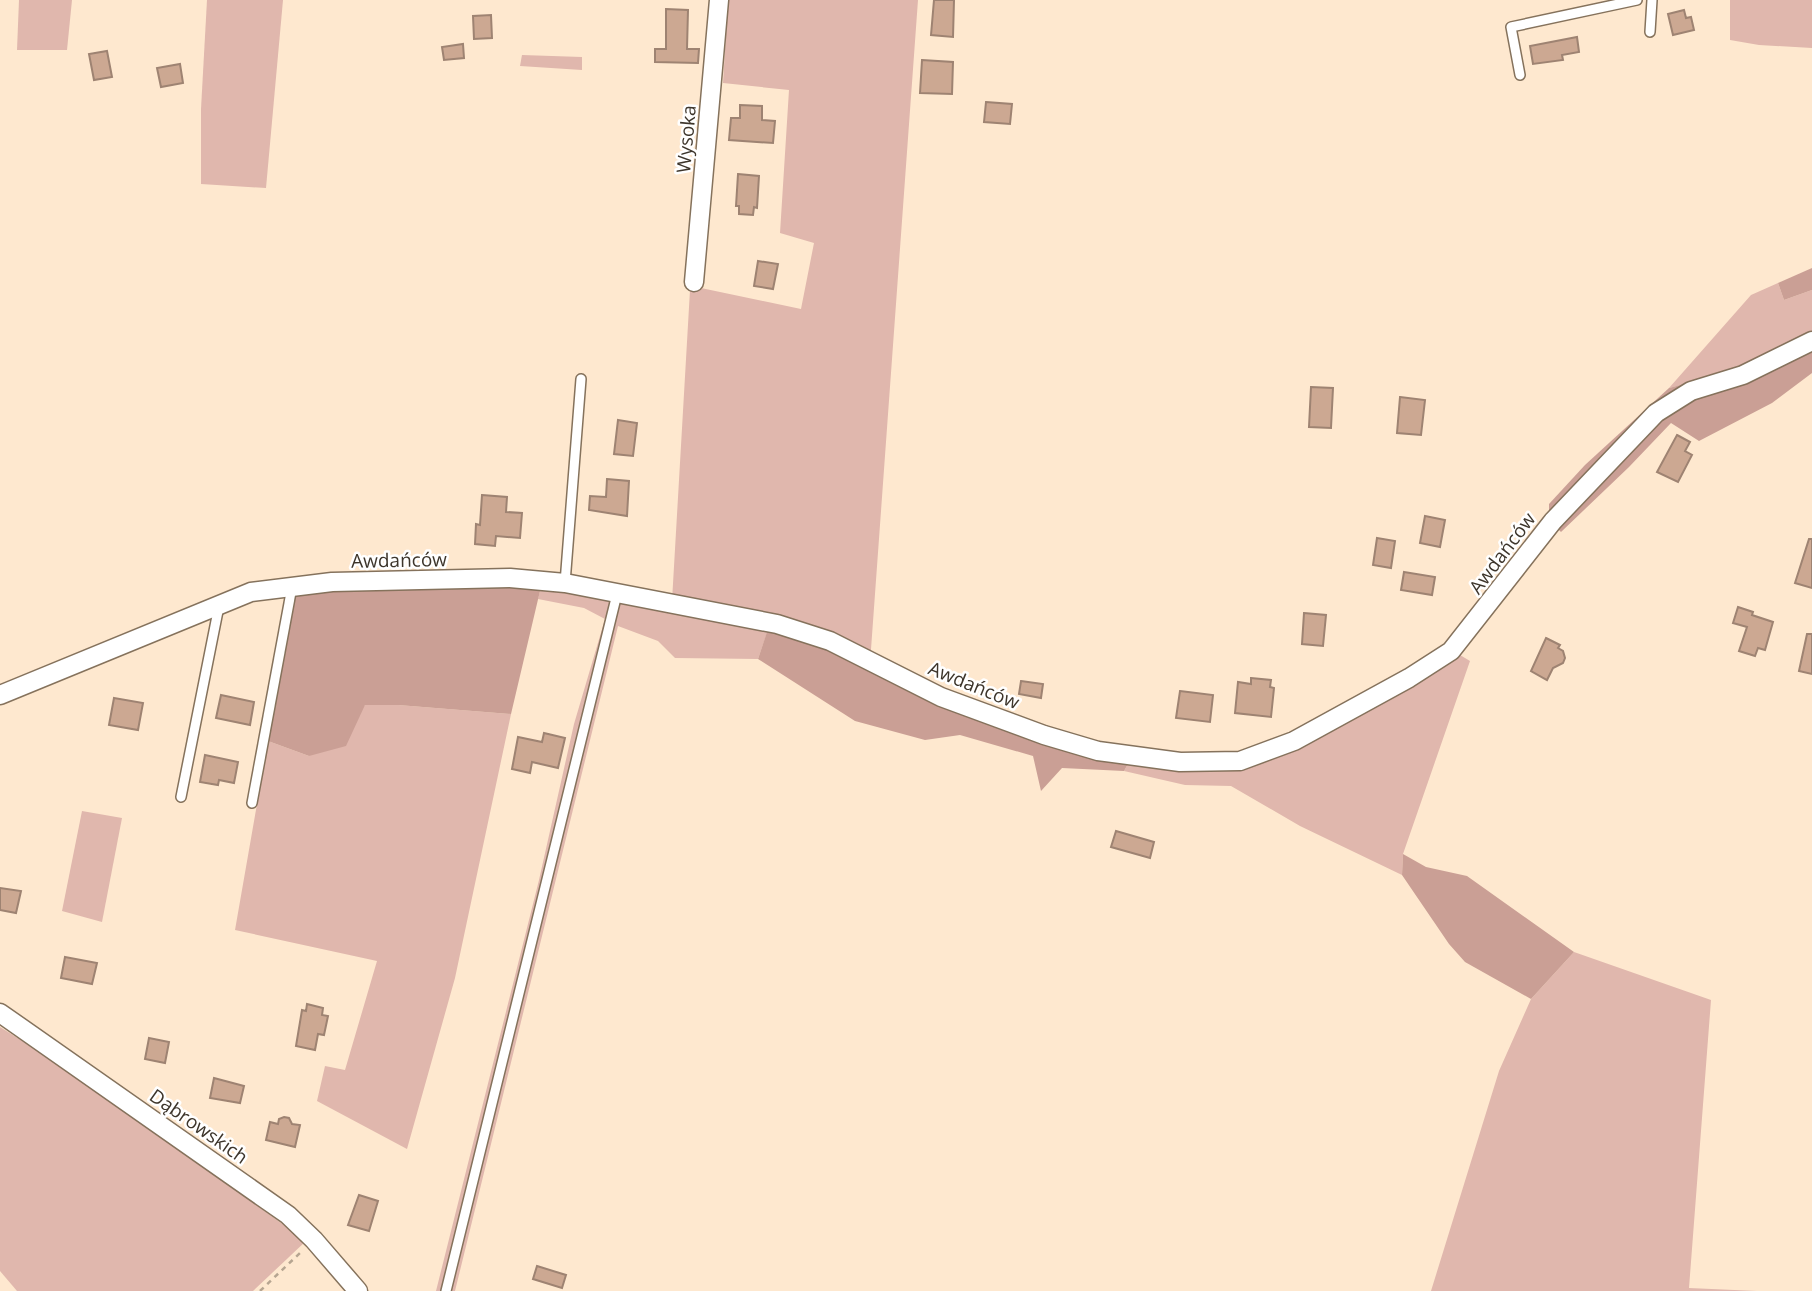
<svg xmlns="http://www.w3.org/2000/svg" width="1812" height="1291" viewBox="0 0 1812 1291" font-family="'Open Sans',sans-serif">
  <style>
    .green { fill: #e0b7ad }
    .forest { fill: #ca9f95 }
    .building { fill: #cca892; stroke: #9e8372; stroke-width: 2 }
    .lines { fill: none; stroke-linecap: round; stroke-linejoin: round }
    .service-casing { stroke: #85725c; stroke-width: 12 }
    .minor-casing { stroke: #85725c; stroke-width: 21 }
    .path { stroke: #b6a591; stroke-width: 2.5; stroke-dasharray: 5 5; stroke-linecap: butt }
    .service { stroke: #fff; stroke-width: 9 }
    .minor { stroke: #fff; stroke-width: 18 }
    .labels { text-anchor: middle; dominant-baseline: central; stroke-width: 5; stroke-linejoin: round; paint-order: stroke }
    .street-label { font-size: 19px; fill: #3d352b; stroke: #fff }
  </style>
  <rect width="100%" height="100%" fill="#fee8cf"/>
  <g class="green">
    <path d="M19,0h53l-5,50h-50z"/>
    <path d="M207,0h76l-17,188 -65,-4v-75z"/>
    <path d="M728,0h190l-48,663 -102,-33 -10,29 -83,-1 -17,-17 -40,-15 -163,665h-19l103,-411 35,-156 31,-105 -21,-11 -46,-9 6,-25 128,27 18,-311 11,-2 100,21 13,-66 -34,-10 9,-143 -66,-7z"/>
    <path d="M1730,0h82v48l-53,-3 -29,-5z"/>
    <path d="M522,55l60,2v13l-62,-4z"/>
    <path d="M1778,283l6,17 28,-10v47l-74,34 -69,17 82,-93z"/>
    <path d="M1455,652l15,9 -67,193 -1,21 -102,-49 -69,-40 -46,-1 -61,-14 5,-9 71,7 44,1 60,-23 110,-65z"/>
    <path d="M365,705h33l113,9 -56,264 -48,171 -90,-48 8,-35 20,4 32,-109 -142,-31 33,-189 41,15z"/>
    <path d="M82,811l40,7 -20,104 -40,-11z"/>
    <path d="M1574,952l137,48 -22,288 68,3h-326l68,-220 32,-72z"/>
    <path d="M0,1027l75,47 231,167 -53,50h-236l-17,-20z"/>
  </g>
  <g class="forest">
    <path d="M1812,268v22l-28,10 -6,-17z"/>
    <path d="M1812,349v24l-40,30 -73,38 -28,-18 -42,44 -68,65 -6,-6 102,-108 28,-18z"/>
    <path d="M1688,383l-139,133v-12l36,-39 84,-77z"/>
    <path d="M330,572l214,2 -33,140 -113,-9h-33l-19,41 -37,10 -41,-15 29,-162z"/>
    <path d="M768,629l91,28 270,105 -5,9 -62,-3 -21,23 -8,-35 -73,-21 -35,5 -70,-19 -97,-62z"/>
    <path d="M1403,854l23,13 41,9 107,76 -43,47 -66,-37 -16,-18 -47,-69z"/>
  </g>
  <g class="building">
    <path d="M934,0h20l-1,37 -22,-2z"/>
    <path d="M666,9l22,1 -1,39h12l-1,14 -43,-1v-13h11z"/>
    <path d="M1684,10l2,8 5,-1 3,13 -21,5 -5,-21z"/>
    <path d="M491,15l1,23 -18,1 -1,-23z"/>
    <path d="M1577,37l2,15 -17,3 1,5 -30,4 -3,-18z"/>
    <path d="M463,44l1,14 -20,2 -2,-13z"/>
    <path d="M107,51l5,26 -18,3 -5,-26z"/>
    <path d="M922,60l31,2 -1,32 -32,-1z"/>
    <path d="M180,64l3,19 -22,4 -4,-19z"/>
    <path d="M986,102l26,2 -2,20 -26,-2z"/>
    <path d="M740,105l22,1v14l13,1 -2,22 -44,-3 2,-22h9z"/>
    <path d="M738,174l21,2 -2,32 -3,-1 -1,8 -14,-1v-8h-3z"/>
    <path d="M758,261l20,3 -5,25 -19,-3z"/>
    <path d="M1311,387l22,1 -2,40 -22,-1z"/>
    <path d="M1400,397l25,3 -4,35 -24,-2z"/>
    <path d="M618,420l19,3 -4,33 -19,-2z"/>
    <path d="M1677,435l13,7 -5,9 7,4 -14,27 -21,-10z"/>
    <path d="M607,479l22,2 -2,35 -38,-6 1,-14 16,1z"/>
    <path d="M482,495l25,2 -1,15 16,1 -2,25 -24,-2 -1,10 -20,-2 1,-20 4,1z"/>
    <path d="M1425,516l20,4 -5,27 -20,-4z"/>
    <path d="M1377,538l18,3 -4,27 -18,-3z"/>
    <path d="M1809,539h3v49l-17,-5z"/>
    <path d="M1404,572l31,5 -3,18 -31,-5z"/>
    <path d="M1738,607l15,5 -1,3 21,7 -8,28 -7,-2 -3,8 -16,-5 8,-24 -14,-4z"/>
    <path d="M1304,613l22,2 -3,31 -21,-2z"/>
    <path d="M1807,634h5v40l-13,-3z"/>
    <path d="M1546,638l14,7 -2,3 5,3 2,7 -2,5 -10,5 -6,12 -16,-9z"/>
    <path d="M1251,678l20,2 -1,7 4,1 -3,29 -36,-4 3,-31 13,2z"/>
    <path d="M1021,681l22,3 -2,14 -22,-4z"/>
    <path d="M1180,691l33,4 -3,27 -34,-4z"/>
    <path d="M221,695l33,7 -4,23 -34,-7z"/>
    <path d="M114,698l29,5 -5,27 -29,-5z"/>
    <path d="M544,733l21,5 -7,30 -26,-6 -2,11 -18,-4 6,-32 24,5z"/>
    <path d="M205,755l33,7 -4,21 -15,-3 -1,5 -18,-3z"/>
    <path d="M1116,831l38,11 -4,16 -39,-11z"/>
    <path d="M0,888l21,3 -5,22 -16,-3z"/>
    <path d="M65,957l32,6 -5,21 -31,-6z"/>
    <path d="M307,1004l16,4 -1,7 6,1 -4,19 -6,-1 -3,16 -19,-4 6,-36 4,1z"/>
    <path d="M149,1038l20,4 -4,21 -20,-4z"/>
    <path d="M214,1078l30,8 -4,17 -30,-5z"/>
    <path d="M284,1117l5,1 3,6 8,1 -5,22 -29,-7 4,-18 8,2 1,-5z"/>
    <path d="M359,1195l19,6 -9,30 -21,-6z"/>
    <path d="M537,1266l29,9 -4,13 -29,-9z"/>
  </g>
  <g class="lines">
    <defs>
      <g id="service">
        <path d="M1650,32l2,-32"/>
        <path d="M1520,75l-9,-48 126,-27"/>
        <path d="M565,583l16,-204"/>
        <path d="M181,797l38,-191"/>
        <path d="M252,803l40,-216"/>
        <path d="M446,1291l171,-697"/>
      </g>
      <g id="minor">
        <path d="M694,282l25,-282"/>
        <path d="M0,695l251,-103 81,-10 178,-4 55,5 212,41 53,17 111,56 103,38 54,16 82,11 60,-1 54,-20 115,-63 42,-27 102,-130 103,-108 35,-22 52,-16 69,-34"/>
        <path d="M0,1013l288,202 26,25 44,51"/>
      </g>
    </defs>
    <use href="#service" class="service-casing"/>
    <use href="#minor" class="minor-casing"/>
    <path class="path" d="M260,1291l41,-39"/>
    <use href="#service" class="service"/>
    <use href="#minor" class="minor"/>
  </g>
  <g class="labels">
    <g class="street-label">
      <text transform="translate(686 139) rotate(-85)">Wysoka</text>
      <text transform="translate(1502 553) rotate(-53)">Awdańców</text>
      <text transform="translate(399 560) rotate(-1)">Awdańców</text>
      <text transform="translate(974 685) rotate(22)">Awdańców</text>
      <text transform="translate(199 1126) rotate(35)">Dąbrowskich</text>
    </g>
  </g>
</svg>
